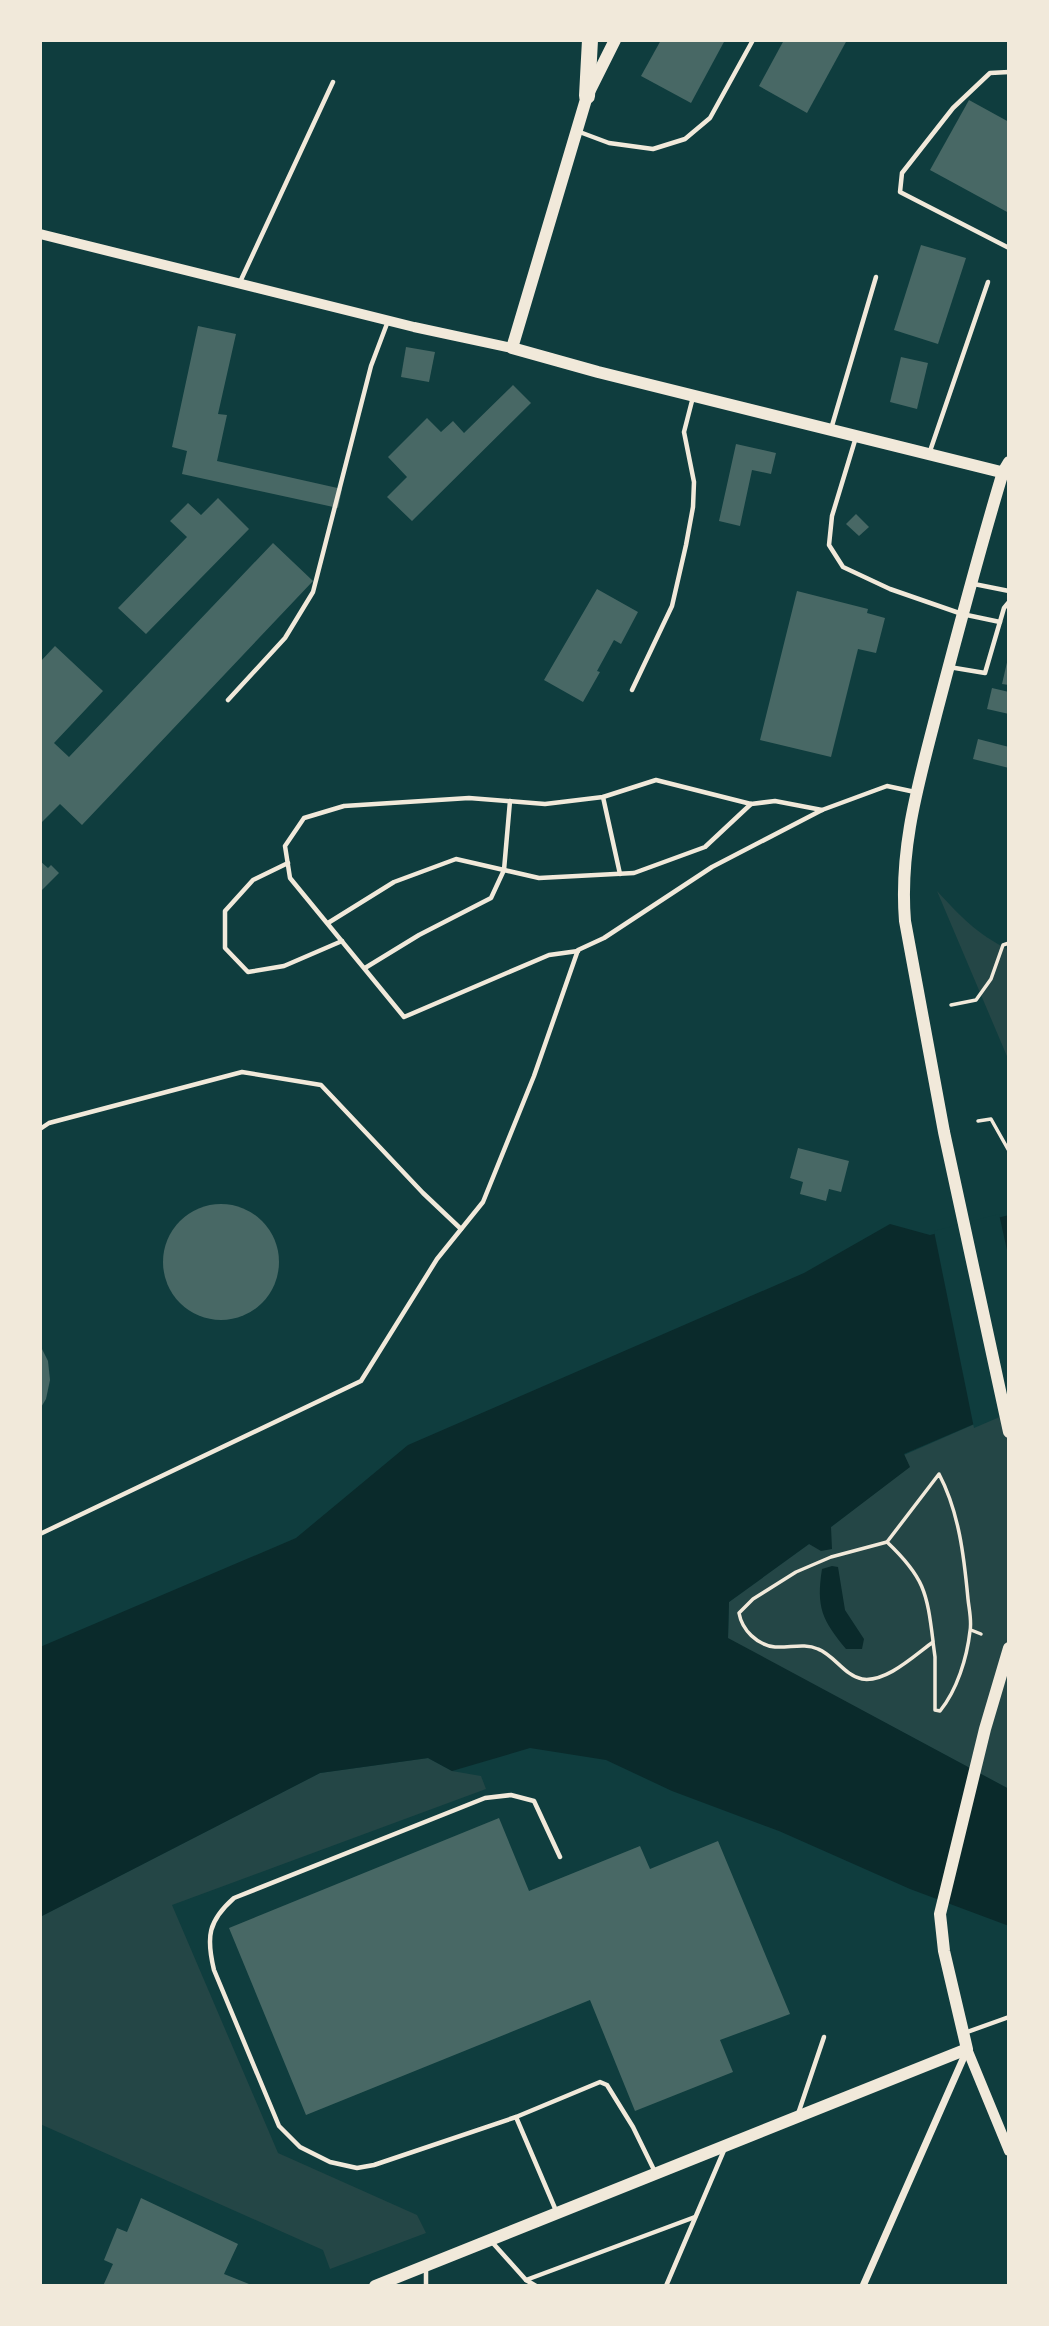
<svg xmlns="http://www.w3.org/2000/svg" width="1049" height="2326" viewBox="0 0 1049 2326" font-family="Jost,sans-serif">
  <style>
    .green { fill: #244646 }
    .water { fill: #0a2a2b }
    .pier { fill: #0f3d3e }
    .building { fill: #486865 }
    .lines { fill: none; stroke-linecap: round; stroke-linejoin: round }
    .path { stroke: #f1e9da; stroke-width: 3.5 }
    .service { stroke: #f1e9da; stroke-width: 4.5 }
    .minor { stroke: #f1e9da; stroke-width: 7 }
    .tertiary { stroke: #f1e9da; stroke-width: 10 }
    .secondary { stroke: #f1e9da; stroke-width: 12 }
    .primary { stroke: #f1e9da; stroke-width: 12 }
    .motorway { stroke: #f1e9da; stroke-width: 16 }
  </style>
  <rect width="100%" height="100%" fill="#0f3d3e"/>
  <g class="green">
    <path d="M937,891c25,27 39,42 72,59v111z"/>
    <path d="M1009,1409v380l-281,-150 1,-37 80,-58 100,-77 -5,-12z"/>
    <path d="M428,1758l24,13 29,5 5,13 -314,116 106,248 139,62 9,18 -96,36 -7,-19 -283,-126v-207l280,-144z"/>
  </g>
  <g class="water">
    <path d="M1009,1215v194l-105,45 6,13 -79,60 1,22 -11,2 -12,-7 -80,58 -1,36 281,151v137l-99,-37 -131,-58 -107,-40 -66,-31 -76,-12 -78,23 -24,-13 -108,15 -280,144v-270l256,-109 112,-93 396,-172 86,-49 40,11z"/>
    <path d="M832,1566l6,1 7,43 19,29 -2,10h-16c-24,-29 -30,-42 -24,-80z"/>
  </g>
  <path class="pier" d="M999,1214l10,45v154l-35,15 -40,-197z"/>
  <g class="building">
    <path d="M661,40h64l-34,63 -50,-27z"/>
    <path d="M784,40h63l-40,73 -48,-27z"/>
    <path d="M969,100l40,22v91l-79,-43z"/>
    <path d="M921,245l45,13 -28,86 -44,-14z"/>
    <path d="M198,326l38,8 -18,80 9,1 -10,46 125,28 -4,19 -156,-34 5,-23 -15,-4z"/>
    <path d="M406,347l29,5 -6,30 -28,-5z"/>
    <path d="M901,357l27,6 -11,46 -27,-7z"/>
    <path d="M513,385l18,18 -119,118 -25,-24 20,-20 -19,-20 39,-39 14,14 12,-11 11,12z"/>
    <path d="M736,444l40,9 -5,21 -19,-4 -12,56 -21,-5z"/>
    <path d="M218,498l31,31 -103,105 -28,-26 69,-71 -17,-16 18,-18 13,12z"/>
    <path d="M856,514l13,13 -10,9 -13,-12z"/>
    <path d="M273,543l40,38 -231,244 -22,-21 -20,20v-162l15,-16 48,45 -49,52 15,14z"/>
    <path d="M597,589l41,23 -17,32 -7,-4 -17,31 3,1 -17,30 -39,-22z"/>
    <path d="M797,591l71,18 -1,4 18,5 -9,35 -18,-4 -27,108 -71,-17z"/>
    <path d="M1008,658h1v27l-7,-1z"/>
    <path d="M992,688l17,4v22l-22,-5z"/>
    <path d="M978,739l31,8v21l-36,-9z"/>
    <path d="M40,861l8,7 3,-3 8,8 -19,19z"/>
    <path d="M798,1148l51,13 -8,31 -12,-3 -3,12 -26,-7 3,-12 -13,-4z"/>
    <circle cx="221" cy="1262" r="58"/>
    <path d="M40,1345l8,16 2,19 -4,19 -6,10z"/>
    <path d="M499,1818l30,73 111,-45 10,23 68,-28 72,173 -70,26 13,32 -98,39 -45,-111 -284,115 -77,-187z"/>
    <path d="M141,2198l97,46 -14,30 30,12h-151l10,-22 -9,-4 13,-32 10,4z"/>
  </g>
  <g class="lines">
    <g class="path">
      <path d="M951,1005l25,-5 15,-21 12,-34 6,-2"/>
      <path d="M978,1121l13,-2 18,32"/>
      <path d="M939,1474c20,38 25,82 29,125 1,10 4,22 2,32 -3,27 -13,59 -30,80l-5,-1v-53l-2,-15c-18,13 -47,41 -71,37 -17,-3 -28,-24 -44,-30 -14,-6 -28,-1 -43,-2 -18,-2 -33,-17 -36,-34l14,-14 43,-27 35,-15 56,-15z"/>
      <path d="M887,1542c37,35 40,50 46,99"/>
      <path d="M971,1630l10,4"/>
    </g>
    <g class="service">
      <path d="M1009,72l-19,1 -37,35 -51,65 -2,19 109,56"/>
      <path d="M577,131l32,12 44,6 32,-10 25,-21 43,-78"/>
      <path d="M240,282l93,-200"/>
      <path d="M831,429l45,-152"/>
      <path d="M856,437l-24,79 -3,29 14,22 47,22 72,25 38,8"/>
      <path d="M929,454l59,-172"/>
      <path d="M974,584l35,7"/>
      <path d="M949,667l36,6 19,-65 5,-6"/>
      <path d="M632,690l40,-84 14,-61 7,-38 1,-25 -10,-50 9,-35"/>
      <path d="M228,700l57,-62 28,-46 58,-226 17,-45"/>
      <path d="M603,797l17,77"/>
      <path d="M288,863l-35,17 -28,31v37l23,24 36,-6 58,-25"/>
      <path d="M328,923l66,-41 62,-23 83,19 95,-5 71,-26 46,-43"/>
      <path d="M578,951l-29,4 -145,62 -114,-139 -5,-32 19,-28 40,-12 125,-8 76,6 58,-7 53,-17 95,24 24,-3 47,9"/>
      <path d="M365,968l54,-33 72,-37 13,-28 6,-69"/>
      <path d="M40,1129l9,-6 193,-51 79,13 102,108 38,36"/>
      <path d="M40,1534l321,-153 76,-122 46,-57 51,-126 44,-126 26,-12 108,-71 110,-57 65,-24 28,6"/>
      <path d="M967,2032l42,-15"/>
      <path d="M798,2114l26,-77"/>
      <path d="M516,2117l-142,48 -17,3 -27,-6 -30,-15 -21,-21 -65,-156c-8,-33 -6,-49 20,-72l251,-100 26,-3 23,6 26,56"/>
      <path d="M557,2213l-41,-96 84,-35 7,3 26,42 22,45"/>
      <path d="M491,2241l35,39 10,6"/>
      <path d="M526,2280l169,-63"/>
      <path d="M426,2286v-17"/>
      <path d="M666,2286l59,-138"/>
    </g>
    <path class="minor" d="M863,2286l104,-236"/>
    <g class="tertiary">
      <path d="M40,234l374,93 98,21"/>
      <path d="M967,2049l42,102"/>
    </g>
    <path class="secondary" d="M615,40l-28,56 -75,252 86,24 411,102"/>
    <g class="primary">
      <path d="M1009,462l-6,10c-24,79 -45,159 -66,239 -18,71 -38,136 -32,210l39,211 65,300"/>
      <path d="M375,2286l592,-237 -23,-98 -4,-37 45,-185 24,-81"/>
    </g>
    <path class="motorway" d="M587,96l3,-56"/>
  </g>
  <rect width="1049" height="2326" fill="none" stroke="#f1e9da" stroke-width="84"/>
</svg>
